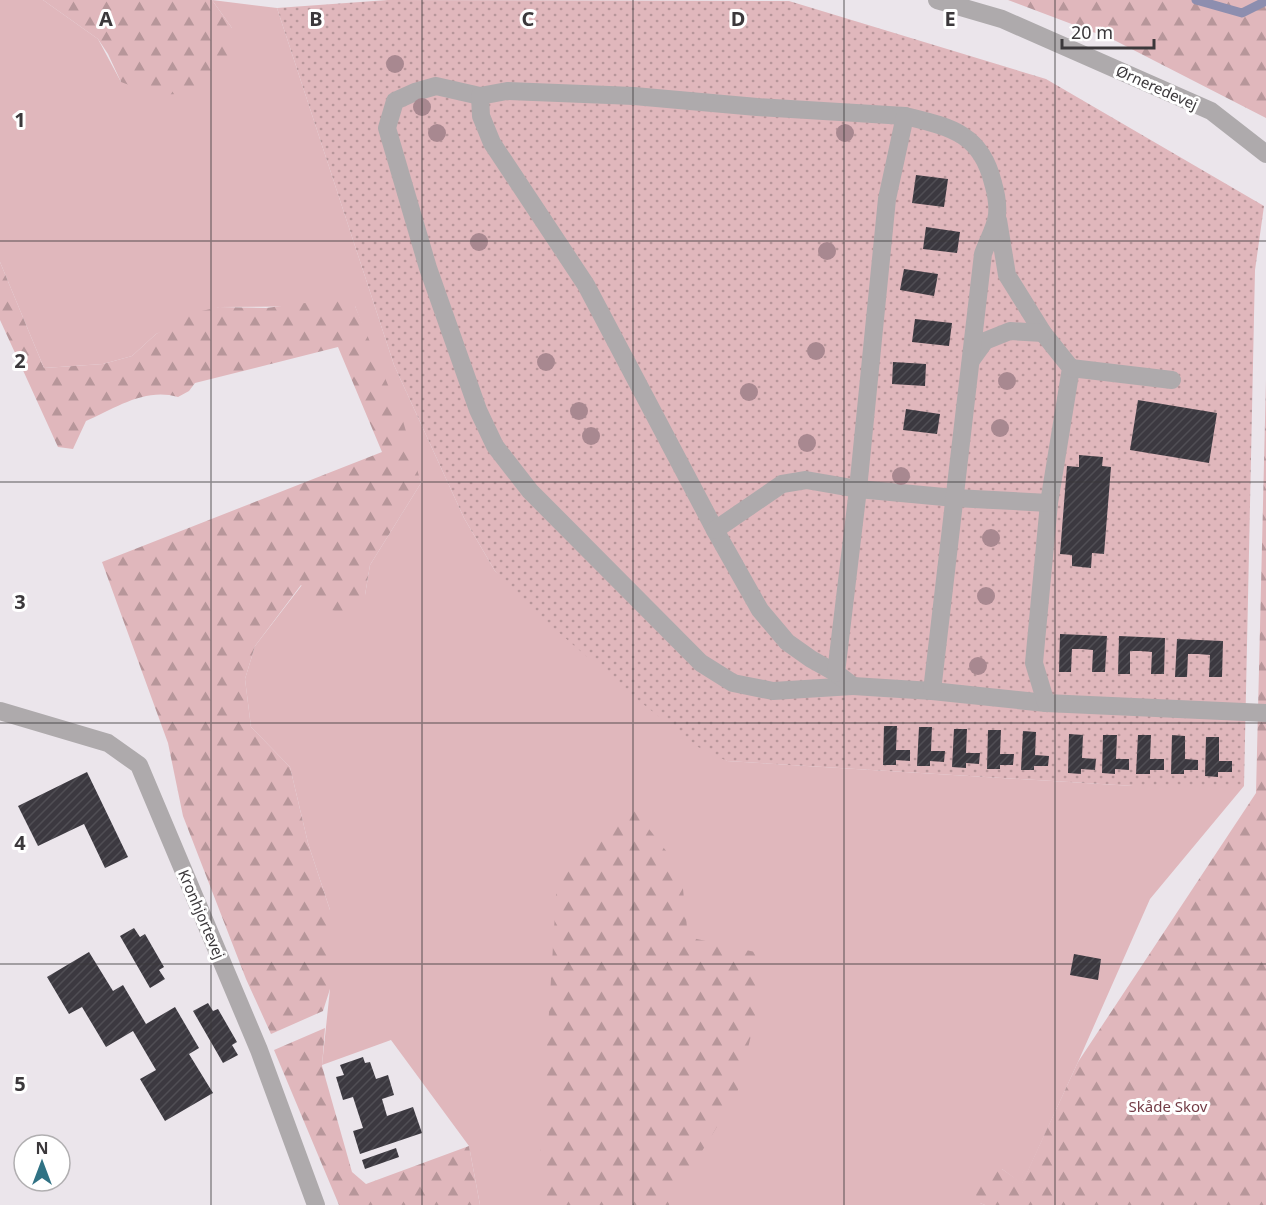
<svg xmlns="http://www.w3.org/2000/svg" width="1266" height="1205" viewBox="0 0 1266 1205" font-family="'Noto Sans',sans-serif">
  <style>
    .grass { fill: #e0b7bc }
    .forest { fill: url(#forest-firs) }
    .park { fill: url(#park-dots) }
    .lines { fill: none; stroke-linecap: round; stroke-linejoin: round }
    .stream { stroke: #8d8eaf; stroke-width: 9 }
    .building { fill: url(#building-hatch) }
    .minor { stroke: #aeaaac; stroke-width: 18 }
    .tree { fill: #a88890 }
    .grid { fill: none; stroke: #3b383b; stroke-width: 1.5; stroke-opacity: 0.55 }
    .labels { text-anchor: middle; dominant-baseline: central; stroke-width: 6; stroke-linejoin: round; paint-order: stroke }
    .street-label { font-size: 15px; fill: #3b383b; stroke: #fff }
    .park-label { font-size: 15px; fill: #723b45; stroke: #fff }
    .grid-label { font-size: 20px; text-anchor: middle; font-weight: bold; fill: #3b383b; stroke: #fff; stroke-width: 6; stroke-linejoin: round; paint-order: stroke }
  </style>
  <defs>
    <pattern id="forest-firs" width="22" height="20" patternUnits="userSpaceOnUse" patternTransform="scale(1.5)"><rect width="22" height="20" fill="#e0b7bc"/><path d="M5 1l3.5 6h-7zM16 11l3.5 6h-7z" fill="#b7969a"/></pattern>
    <pattern id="park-dots" width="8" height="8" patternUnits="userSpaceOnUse" patternTransform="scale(1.5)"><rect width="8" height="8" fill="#e0b7bc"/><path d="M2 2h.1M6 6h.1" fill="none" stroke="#b7969a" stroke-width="1.8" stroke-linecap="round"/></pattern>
    <pattern id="building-hatch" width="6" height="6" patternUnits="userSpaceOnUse" patternTransform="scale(1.5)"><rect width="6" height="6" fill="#3c3940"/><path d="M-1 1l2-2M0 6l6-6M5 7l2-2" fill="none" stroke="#504e54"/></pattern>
  </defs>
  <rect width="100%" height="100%" fill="#ebe5eb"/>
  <path class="grass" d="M0,0h43l55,39 23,43 111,-54 -20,-28 65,8 117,357 70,153 31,53 232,190 406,25h111l-94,113 -72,163 -56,122 -20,-15 -22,34 5,2h-505l-11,-59 -78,-106 -69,25 8,-76v-79l-22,-67 -18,-76 -39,-40 -6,-48 10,-33 47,-61 63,10 5,-30 51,-82 -66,-177 -136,1 -63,27 -24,22 -29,8 -59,4 -44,-106z"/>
  <g class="forest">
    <path d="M43,0h169l20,28 1,31 -16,21 -18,13 -43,2 -35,-13 -13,-28 -10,-15z"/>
    <path d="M1008,0h258v118l-152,-78z"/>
    <path d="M0,262l44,106 59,-4 29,-8 24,-22 37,-21 26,-6 47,1 78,-10 11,8 48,115 18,62 -51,82 -5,30 -7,14c-30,9 -37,-5 -57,-24l-46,61 -10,33 6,48 39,40 18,76 22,67v79l-7,22 -52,23 -25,-55 -63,-163 -15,-73 -66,-181 280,-110 -44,-105 -143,36 -6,8 -11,6c-32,-10 -63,11 -92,24l-13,28 -15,-2 -58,-127z"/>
    <path d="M1266,380v825h-281l-5,-2 -9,-18 11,-18 20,2 20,14 56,-121 178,-269z"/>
    <path d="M628,802l53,68 7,67 67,15 8,33 -26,109 -68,111h-121l-8,-44 17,-281z"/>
    <path d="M325,1028l-3,38 30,106 14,12 103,-38 11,59h-141l-65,-155z"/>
  </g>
  <path class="park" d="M388,0l401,1 257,78 218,127 -9,64 -11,516h-111l-406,-25 -29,-14 -64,-50 -91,-78 -48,-48 -31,-53 -70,-153 -117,-357z"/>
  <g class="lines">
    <path class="stream" d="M1196,0l46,13 24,-12"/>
  </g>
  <g class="building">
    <path d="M916,175l32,4 -4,28 -32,-4z"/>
    <path d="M926,227l34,5 -3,21 -34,-4z"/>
    <path d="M904,269l34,5 -4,22 -34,-6z"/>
    <path d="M915,319l37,4 -3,23 -37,-4z"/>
    <path d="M893,362l33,2 -1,22 -33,-2z"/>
    <path d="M1138,400l79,13 -8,50 -79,-13z"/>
    <path d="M906,409l34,5 -3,20 -34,-4z"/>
    <path d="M1079,455l24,2 -1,9 9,1 -7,87 -12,-1 -1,15 -19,-2v-11l-12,-1 7,-88 12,1z"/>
    <path d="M1060,634l47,2 -2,36h-13l1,-22 -11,-1h-10l-1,23h-12z"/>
    <path d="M1119,636l46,2 -1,36h-13l1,-22 -11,-1h-11v23h-12z"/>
    <path d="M1177,639l46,2 -1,36h-13l1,-22 -12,-1h-10l-1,23h-12z"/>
    <path d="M884,726h13l-1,24h14v11l-14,-1v5h-13z"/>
    <path d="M919,727h13l-1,24h14l-1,11 -14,-1v5h-13z"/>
    <path d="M954,729h13l-1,24h14l-1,11 -13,-1v5l-14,-1z"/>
    <path d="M988,730h13l-1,24h14l-1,11h-13v4h-13z"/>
    <path d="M1023,731l13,1 -1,23 14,1 -1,10h-14v4h-13z"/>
    <path d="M1069,734l14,1 -1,23 14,1 -1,11 -14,-1v5l-13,-1z"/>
    <path d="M1103,735h14l-1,24h13v11l-14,-1v5l-13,-1z"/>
    <path d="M1138,735h13l-1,24h14v11h-14v4h-14z"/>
    <path d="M1172,735l13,1v23l13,1v10h-14v4h-13z"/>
    <path d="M1206,737h13v24h13v11h-14v5l-13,-1z"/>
    <path d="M87,772l41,85 -23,11 -21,-44 -46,22 -20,-40z"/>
    <path d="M134,928l6,9 5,-3 19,33 -5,3 6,9 -15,9 -30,-52z"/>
    <path d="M89,952l24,39 10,-6 23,39 29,-17 24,41 -10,6 24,39 -48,28 -25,-42 16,-9 -23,-39 -27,16 -24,-40 -13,7 -22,-37z"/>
    <path d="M1074,954l27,5 -3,21 -28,-5z"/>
    <path d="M208,1003l5,8 5,-2 19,33 -5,3 6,10 -15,8 -30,-52z"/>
    <path d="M363,1057l2,6 5,-1 6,17 12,-4 6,20 -12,4 5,17 26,-9 9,26 -62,21 -7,-23 10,-3 -10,-31 -10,3 -7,-23 8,-2 -4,-10z"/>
    <path d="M396,1148l3,9 -34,12 -3,-9z"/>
  </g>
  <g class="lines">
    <g class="minor">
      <path d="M937,0l65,19 209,92 55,43"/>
      <path d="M480,96l-44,-10 -21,6 -20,9 -8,27 41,140 50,142 17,36 35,45 171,172 32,20 40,8 80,-5"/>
      <path d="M905,116l-148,-9 -123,-11 -127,-5 -27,5 1,20 11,27 94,142 129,245 45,80 27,32 24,17 25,14 17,13 79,5 114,12 220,10"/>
      <path d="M998,220l9,55 36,58 28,35 -22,135 -15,160 12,40"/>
      <path d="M972,359l13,-18 25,-10 33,2"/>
      <path d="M1071,368l101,12"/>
      <path d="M715,530l67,-46 24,-4 52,9 97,9 94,5"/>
      <path d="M836,673l22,-184 29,-290 18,-83c45,11 76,17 88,67 3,10 5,22 4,32 -1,12 -10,27 -14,39l-51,437"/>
      <path d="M0,711l108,32 31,22 120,285 57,155"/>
    </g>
  </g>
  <g class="tree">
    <circle cx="395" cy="64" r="9"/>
    <circle cx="422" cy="107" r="9"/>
    <circle cx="437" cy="133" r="9"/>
    <circle cx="845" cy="133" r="9"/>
    <circle cx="479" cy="242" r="9"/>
    <circle cx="827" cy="251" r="9"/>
    <circle cx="816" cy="351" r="9"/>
    <circle cx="546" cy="362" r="9"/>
    <circle cx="1007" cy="381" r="9"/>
    <circle cx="749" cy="392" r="9"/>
    <circle cx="579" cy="411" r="9"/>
    <circle cx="1000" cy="428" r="9"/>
    <circle cx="591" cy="436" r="9"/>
    <circle cx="807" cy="443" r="9"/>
    <circle cx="901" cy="476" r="9"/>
    <circle cx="991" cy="538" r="9"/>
    <circle cx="986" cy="596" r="9"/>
    <circle cx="978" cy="666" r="9"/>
  </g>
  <path class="grid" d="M211,0v1205M422,0v1205M633,0v1205M844,0v1205M1055,0v1205M0,241h1266M0,482h1266M0,723h1266M0,964h1266"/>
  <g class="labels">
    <g class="street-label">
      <text transform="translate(1157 87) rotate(24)">Ørneredevej</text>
      <text transform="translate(202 914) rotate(67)">Kronhjortevej</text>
    </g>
    <g class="park-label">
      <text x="1168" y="1106">Skåde Skov</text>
    </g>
  </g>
  <g class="grid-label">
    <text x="106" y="26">A</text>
    <text x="316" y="26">B</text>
    <text x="528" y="26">C</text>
    <text x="738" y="26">D</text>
    <text x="950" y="26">E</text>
    <text x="20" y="127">1</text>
    <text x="20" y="368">2</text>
    <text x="20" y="609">3</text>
    <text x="20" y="850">4</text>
    <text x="20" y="1091">5</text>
  </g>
  <g transform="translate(42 1163)"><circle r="28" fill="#ffffff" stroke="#b1afb1" stroke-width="1.5"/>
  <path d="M0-4.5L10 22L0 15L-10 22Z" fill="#307284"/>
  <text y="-9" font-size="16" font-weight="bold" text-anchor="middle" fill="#3b383b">N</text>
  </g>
  <path d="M1062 39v9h92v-9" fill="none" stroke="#3b383b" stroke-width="3"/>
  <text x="1071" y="39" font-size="18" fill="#3b383b" stroke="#ffffff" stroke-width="4.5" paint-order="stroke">20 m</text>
</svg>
